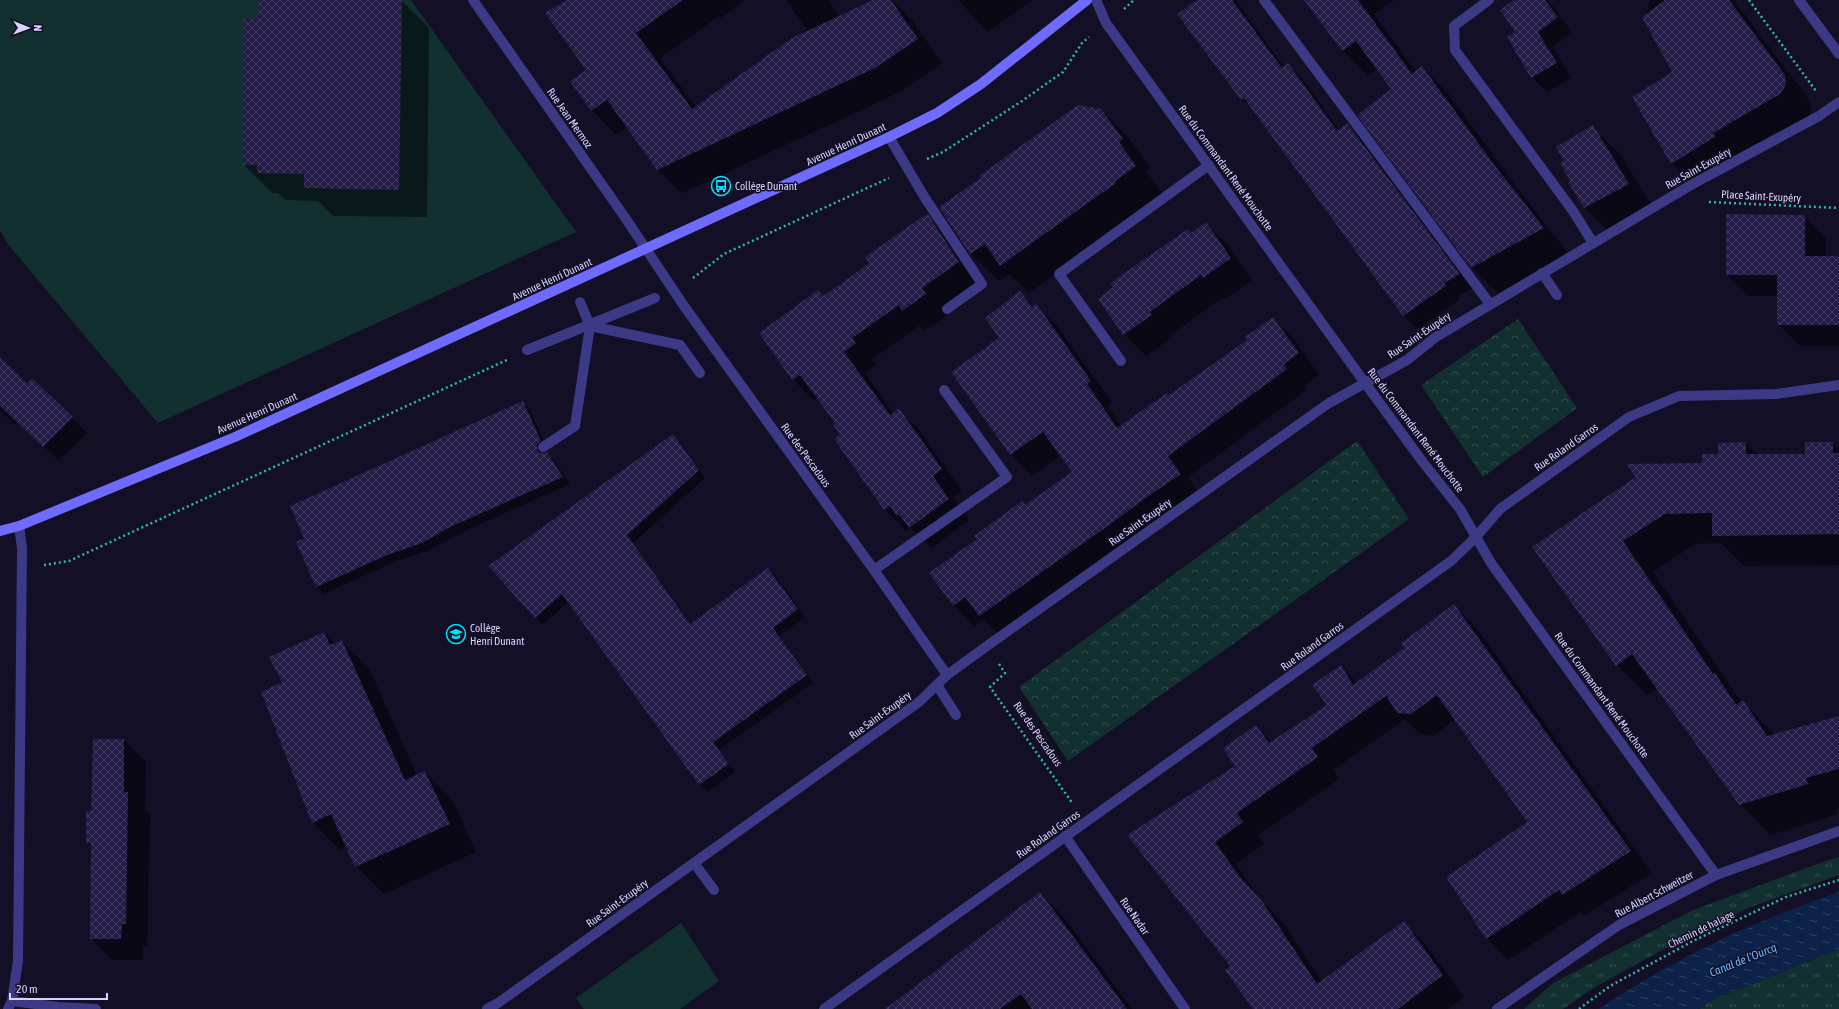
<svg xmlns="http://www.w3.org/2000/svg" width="1839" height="1009" viewBox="0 0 1839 1009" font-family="'Asap Condensed',sans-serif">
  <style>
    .grass { fill: url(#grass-tufts) }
    .park { fill: url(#park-crowns) }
    .pitch { fill: #12302f }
    .water { fill: url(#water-ripples) }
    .shadow { fill: #0007 }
    .building { fill: url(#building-cross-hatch) }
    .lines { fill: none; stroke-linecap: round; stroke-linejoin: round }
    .path { stroke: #2fb8b0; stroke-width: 2.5; stroke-dasharray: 2 3; stroke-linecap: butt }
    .lane { stroke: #3d3a85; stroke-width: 10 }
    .street { stroke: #3d3a85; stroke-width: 10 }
    .secondary { stroke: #6f6bff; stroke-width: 10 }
    .labels { text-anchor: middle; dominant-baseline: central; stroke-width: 3; stroke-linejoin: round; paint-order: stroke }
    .street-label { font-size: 11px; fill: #d9d4ff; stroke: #130f26 }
    .poi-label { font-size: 11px; fill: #d9d4ff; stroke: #130f26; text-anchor: start }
    .water-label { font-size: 12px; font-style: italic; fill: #62b6ff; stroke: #130f26 }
  </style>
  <defs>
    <pattern id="grass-tufts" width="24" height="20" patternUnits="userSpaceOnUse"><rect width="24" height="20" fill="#12302f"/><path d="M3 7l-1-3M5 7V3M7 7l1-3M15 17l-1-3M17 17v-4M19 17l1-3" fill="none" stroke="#344d4e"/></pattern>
    <pattern id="park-crowns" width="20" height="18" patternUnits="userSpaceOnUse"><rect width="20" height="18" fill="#12302f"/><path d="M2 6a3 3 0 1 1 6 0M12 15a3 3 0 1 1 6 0" fill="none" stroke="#344d4e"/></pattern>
    <pattern id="water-ripples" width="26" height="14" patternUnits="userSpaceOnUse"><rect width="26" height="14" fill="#0c2248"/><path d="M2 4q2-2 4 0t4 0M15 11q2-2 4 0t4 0" fill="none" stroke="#2f4163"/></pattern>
    <pattern id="building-cross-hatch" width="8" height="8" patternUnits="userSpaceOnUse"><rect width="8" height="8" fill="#241b47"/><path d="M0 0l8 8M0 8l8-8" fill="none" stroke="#433b63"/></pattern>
  </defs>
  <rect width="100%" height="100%" fill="#130f26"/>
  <g class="grass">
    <path d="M1839,857v18l-91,33 -73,35 -80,44 -32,22h-39l29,-26 140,-73 127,-47z"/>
    <path d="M1839,949v60h-140l13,-9z"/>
  </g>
  <g class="park">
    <path d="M1518,319l59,89 -94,69 -62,-92z"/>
    <path d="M1357,441l52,78 -341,242 -49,-74z"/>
  </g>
  <g class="pitch">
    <path d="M0,0h411l165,232 -418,191 -151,-180 -7,-13z"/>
    <path d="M681,923l38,58 -39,28h-96l-8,-11z"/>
  </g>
  <path class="water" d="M1839,892v57l-127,51 -13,9h-100c74,-51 156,-88 240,-117z"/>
  <g class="shadow">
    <path d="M260,0h141l28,28 -2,189 -94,-1 -15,-15 -32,-1 -8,-7h-6l-28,-28 15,-144z"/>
    <path d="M569,0h176l-24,18 -2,-2 -59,42 36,49 111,-78 -21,-29h42l12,17 35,-17h17l19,19 31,44 -42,29 -218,101 -25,-24 -30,-42 -11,8 -24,-25 -21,-28 16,-12z"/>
    <path d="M958,0h74l-44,32z"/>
    <path d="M1198,0h38l48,68 4,-3 14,13 37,52 8,-6 13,13 113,151 -16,9 2,3 -42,29 -13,-13 -148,-204 -14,-13z"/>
    <path d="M1306,0h88l-20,14 42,58 6,-5 26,26 70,96 51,65 -71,39 -26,-26 -113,-152 33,-26 -14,-20 -10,7 -25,-25z"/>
    <path d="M1516,0h32l24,32 -19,15 18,31 -24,14 -15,-15 -16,-44z"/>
    <path d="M1650,0h84l76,101 1,10 -5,9 -108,69 -26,-26 1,-90 -28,-53z"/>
    <path d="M1101,110l28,28 21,29 -4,4 17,23 -20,17 -114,82 -20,-19 -10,7 -28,-27 -31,-47z"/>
    <path d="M1592,127l28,27 36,58 -44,23 -28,-28 -19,-46z"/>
    <path d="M928,216l21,21 31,46 -38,27 5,5 -23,16 -5,-5 -47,33 4,6 -11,8 29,41 5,-4 21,21 42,60 -9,6 16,23 -38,28 -20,-20 -5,3 -21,-21 -50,-71 6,-4 -5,-11 -18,-26 -4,3 -21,-22 -33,-46 58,-42 6,6 46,-34z"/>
    <path d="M1804,216l22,22v19h13v89h-39l-22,-22v-28h-29l-22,-22z"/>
    <path d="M1206,224l22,21 24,35 -27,19 -2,-2 -52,38 2,2 -27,19 -22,-22 -25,-35z"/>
    <path d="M1020,293l14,13 2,-1 21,21 55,76 -5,3 14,21 48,-30 79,-56 25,-22 21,21 25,36 -15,11 3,4 -119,87 13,18 -200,142 -17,-18 -10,7 -21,-21 72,-99 49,-34 -13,-17 -29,21 -21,-22 -59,-82 48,-34z"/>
    <path d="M0,358l27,26 5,-5 55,54 -28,28 -41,-39 -3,3 -15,-15z"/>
    <path d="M523,402l7,7 17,39 -3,6 2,-1 8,8 16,23 -112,50 -28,16 -36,12 -70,32 -7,-8z"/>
    <path d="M673,435l7,8 25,35 -72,65 58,81 77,-55 8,7 29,41 -26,19 34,47 -94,67 16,22 -28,20 -7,-7 -131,-184 -26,24 -54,-58z"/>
    <path d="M1746,443l11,12h49l26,-12 7,7v115l-95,1 -23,-23 -26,1 -42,28 84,124 38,39 64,-18v91l-3,1 2,5 -68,21 -30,-31 -83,-116 -10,7 -30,-30 -84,-118 186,-92z"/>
    <path d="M1454,606l22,21 176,246 -68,43 -4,-4 -72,48 -21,-22 42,-116 -73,-103 -23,17 -13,-2 -15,-15 -72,51 6,9 -81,56 6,9 -28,20 24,35 24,25 38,58 82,-59 21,21 39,53 -16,12h-194l-23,-43 -102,-131 107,-69 20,-40 16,16 56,-36 13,-40 16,17 49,-35z"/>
    <path d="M324,633l11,11 6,-3 28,27 48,108 8,-4 27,27 24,53 -92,42 -28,-28 -9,-19 -7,3 -27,-28 -30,-139z"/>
    <path d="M124,740l22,22 -1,48 5,5 -3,131h-4v14h-31l-21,-22 1,-91 -5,-5 5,-30z"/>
    <path d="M1040,894l22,21 70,94h-220z"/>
  </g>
  <g class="building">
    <path d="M259,0h143l-3,190 -95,-2v-14l-47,-1v-8h-14l1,-146 14,1z"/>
    <path d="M567,0h116l-47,33 56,76 100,-71 81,-38h18l27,39 -43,29 -218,102 -50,-70 -16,11 -21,-30 16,-11 -41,-57z"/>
    <path d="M1197,0h35l50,68 6,-5 49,68 10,-8 113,151 -16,9 2,3 -43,30 -159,-218 -3,2 -64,-86z"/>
    <path d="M1304,0h54l54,74 10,-8 70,96 52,66 -73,40 -114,-153 34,-26 -35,-48 -14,10z"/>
    <path d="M1514,0h31l13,17 -20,15 19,31 -26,15 -24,-41 8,-5 -15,-22z"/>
    <path d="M1665,0h64l56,75 1,10 -6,9 -67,39 3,3 -45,28 -39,-67 40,-25 -30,-55z"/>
    <path d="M1078,105l23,4 22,30 -4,3 17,24 -21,15 1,2 -116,83 -15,-22 -15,10 -31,-47 42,-29 -2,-2z"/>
    <path d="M1593,125l36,59 -45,24 -16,-26 2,-1 -10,-18 4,-2 -8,-14z"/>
    <path d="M928,214l31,48 -37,26 4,6 -24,17 -3,-6 -47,33 4,5 -12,9 46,63 9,-7 43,61 -9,7 16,23 -40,29 -10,-14 -2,2 -7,-10 -6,4 -50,-71 6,-5 -7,-9 2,-2 -35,-48 -8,5 -33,-47 59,-43 5,6 22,-15 24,-18 -4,-6 60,-42 1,1z"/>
    <path d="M1726,214l79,1v41h34v69h-62v-50h-51z"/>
    <path d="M1206,222l25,36 -28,20 -2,-3 -51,37 2,3 -29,20 -25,-36 15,-12 -3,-4 78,-54 3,4z"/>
    <path d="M1020,291l12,16 4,-4 55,78 -4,3 30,44 50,-35 2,2 78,-55 -2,-3 28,-20 26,36 -15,11 3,5 -119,87 13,18 -37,25 -32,24 -133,93 -14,-19 -12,9 -24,-33 48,-34 -3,-3 48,-35 3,4 47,-33 -29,-40 -33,23 -59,-83 48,-34 -14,-20z"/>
    <path d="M0,357l27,26 5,-5 41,39 -30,30 -43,-41z"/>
    <path d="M523,401l18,40 -4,3v6l3,3 7,-1 16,25 -113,50 -28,16 -35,12 -71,32 -20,-45 8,-4 -14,-32z"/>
    <path d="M673,434l26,36 -72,65 63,89 78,-56 30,41 -25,19 34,47 -94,67 16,22 -30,21 -137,-191 -27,24 -47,-52z"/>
    <path d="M1746,442v12h59v-12h28v11h6v81l-127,2v-23l-47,1 -42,27 90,133 2,-1 21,32 7,-5 24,36 72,-20v53l-33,9 2,6 -69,21 -107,-151 -16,12 -84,-119 104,-70 -10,-13 76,-1v-9h16v-11z"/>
    <path d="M1454,604l177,247 -69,44 -3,-5 -73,49 -40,-62 81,-55 -90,-127 -26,19 -14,-1 -11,-17 -74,52 6,9 -81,56 6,9 -28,20 24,34 23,25 55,83 87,-63 39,54 -45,34h-145l-28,-39 5,-4 -103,-131 108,-69 -12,-18 33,-23 13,18 58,-38 -15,-20 29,-20 12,20 51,-37 -3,-5z"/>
    <path d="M324,632l6,13 12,-5 63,140 20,-9 25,53 -95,43 -24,-53 -19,9 -51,-131 21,-10 -13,-25z"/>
    <path d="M93,739h31v53h4l-2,132h-4l-1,15h-31l1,-96h-5v-32h5z"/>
    <path d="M1040,892l87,117h-95l-11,-15 -21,15h-115z"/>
  </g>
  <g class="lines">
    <g class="path">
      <path d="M1749,0l67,91"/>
      <path d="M1124,9l10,-9"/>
      <path d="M927,159l16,-7 79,-51 41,-29 19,-29 7,-6"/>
      <path d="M1709,202l130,6"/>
      <path d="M693,278l31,-24 165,-76"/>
      <path d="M44,565l25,-4 440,-202"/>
      <path d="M999,664l6,9 -15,14 83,117"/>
      <path d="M1579,1009l31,-23 83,-45 93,-44 53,-17"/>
    </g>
    <g class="lane">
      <path d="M1264,0l226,304"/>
      <path d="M1489,0l-35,26 1,24 118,161 20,32"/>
      <path d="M889,137l36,61 57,86 -35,25"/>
      <path d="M1542,273l15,22"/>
      <path d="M590,326l90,19 20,28"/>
      <path d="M527,350l128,-52"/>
      <path d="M1121,361l-62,-87 150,-109"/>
      <path d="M543,447l32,-21 15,-100 -10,-24"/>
      <path d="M874,570l133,-93 -63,-87"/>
      <path d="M937,685l19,30"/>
      <path d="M694,863l20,27"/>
    </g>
    <g class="street">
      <path d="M473,0l151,216 60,90 190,264 73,105"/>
      <path d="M1096,0l10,23 259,360 57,78 38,48 31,54 225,312"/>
      <path d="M1799,0l40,54"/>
      <path d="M1065,836l120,173"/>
      <path d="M12,1001l46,6 38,2"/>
      <path d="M8,1009l4,-8 6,-40 4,-413 -3,-22"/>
      <path d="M487,1009l11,-6 421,-301 28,-27 40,-29 342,-243 78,-43 29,-23 255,-152 128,-69 20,-14"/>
      <path d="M824,1009l627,-448 25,-24 24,-28 129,-92 50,-21 97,-2 63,-9"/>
      <path d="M1497,1009l122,-84 97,-50 123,-44"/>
    </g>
    <path class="secondary" d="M0,531l19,-5 216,-89 654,-300 48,-24 44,-29 106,-84"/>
  </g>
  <defs>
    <symbol id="bus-ring" viewBox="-11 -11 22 22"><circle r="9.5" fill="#130f26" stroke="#00e5ff" stroke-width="1.5"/><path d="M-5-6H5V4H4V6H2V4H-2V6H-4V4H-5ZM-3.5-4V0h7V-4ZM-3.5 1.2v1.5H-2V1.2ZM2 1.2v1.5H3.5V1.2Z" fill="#00e5ff"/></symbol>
    <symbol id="school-ring" viewBox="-11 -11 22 22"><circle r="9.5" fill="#130f26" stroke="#00e5ff" stroke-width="1.5"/><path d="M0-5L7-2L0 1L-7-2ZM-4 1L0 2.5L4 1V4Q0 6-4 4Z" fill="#00e5ff"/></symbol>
  </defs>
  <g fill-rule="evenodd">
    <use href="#bus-ring" x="710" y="175" width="22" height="22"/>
    <use href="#school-ring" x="445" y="623" width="22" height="22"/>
  </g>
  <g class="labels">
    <g class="street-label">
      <text transform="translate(570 118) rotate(55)">Rue Jean Mermoz</text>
      <text transform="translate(846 144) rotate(-25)">Avenue Henri Dunant</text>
      <text transform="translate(1226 168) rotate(54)">Rue du Commandant René Mouchotte</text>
      <text transform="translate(1698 168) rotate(-29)">Rue Saint-Exupéry</text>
      <text transform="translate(1761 196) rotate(3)">Place Saint-Exupéry</text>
      <text transform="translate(552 279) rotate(-25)">Avenue Henri Dunant</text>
      <text transform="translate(1419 335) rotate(-34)">Rue Saint-Exupéry</text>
      <text transform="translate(257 413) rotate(-24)">Avenue Henri Dunant</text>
      <text transform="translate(1416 430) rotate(53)">Rue du Commandant René Mouchotte</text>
      <text transform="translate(1566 447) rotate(-35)">Rue Roland Garros</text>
      <text transform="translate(806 455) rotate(54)">Rue des Pescadous</text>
      <text transform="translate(1140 522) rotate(-35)">Rue Saint-Exupéry</text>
      <text transform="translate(1312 646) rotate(-36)">Rue Roland Garros</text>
      <text transform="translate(1602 695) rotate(54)">Rue du Commandant René Mouchotte</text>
      <text transform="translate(880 715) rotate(-36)">Rue Saint-Exupéry</text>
      <text transform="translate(1038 734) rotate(55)">Rue des Pescadous</text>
      <text transform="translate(1048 834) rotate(-35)">Rue Roland Garros</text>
      <text transform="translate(1654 894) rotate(-28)">Rue Albert Schweitzer</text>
      <text transform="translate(617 903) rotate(-36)">Rue Saint-Exupéry</text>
      <text transform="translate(1135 916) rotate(55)">Rue Nadar</text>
      <text transform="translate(1701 929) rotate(-26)">Chemin de halage</text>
    </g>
    <g class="poi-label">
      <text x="735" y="186">Collège Dunant</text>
      <text x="470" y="628">Collège<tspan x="470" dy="13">Henri Dunant</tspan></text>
    </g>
    <g class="water-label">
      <text transform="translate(1743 960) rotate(-22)">Canal de l'Ourcq</text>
    </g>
  </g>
  <g transform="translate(28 28) rotate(91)" stroke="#130f26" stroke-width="3" paint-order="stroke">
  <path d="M0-3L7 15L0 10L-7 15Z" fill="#d9d4ff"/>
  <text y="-6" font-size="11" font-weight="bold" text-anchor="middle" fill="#d9d4ff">N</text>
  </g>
  <path d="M10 993v6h97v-6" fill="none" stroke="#d9d4ff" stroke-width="2"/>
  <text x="16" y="993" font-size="12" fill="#d9d4ff" stroke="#130f26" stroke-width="3" paint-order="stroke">20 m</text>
</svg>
